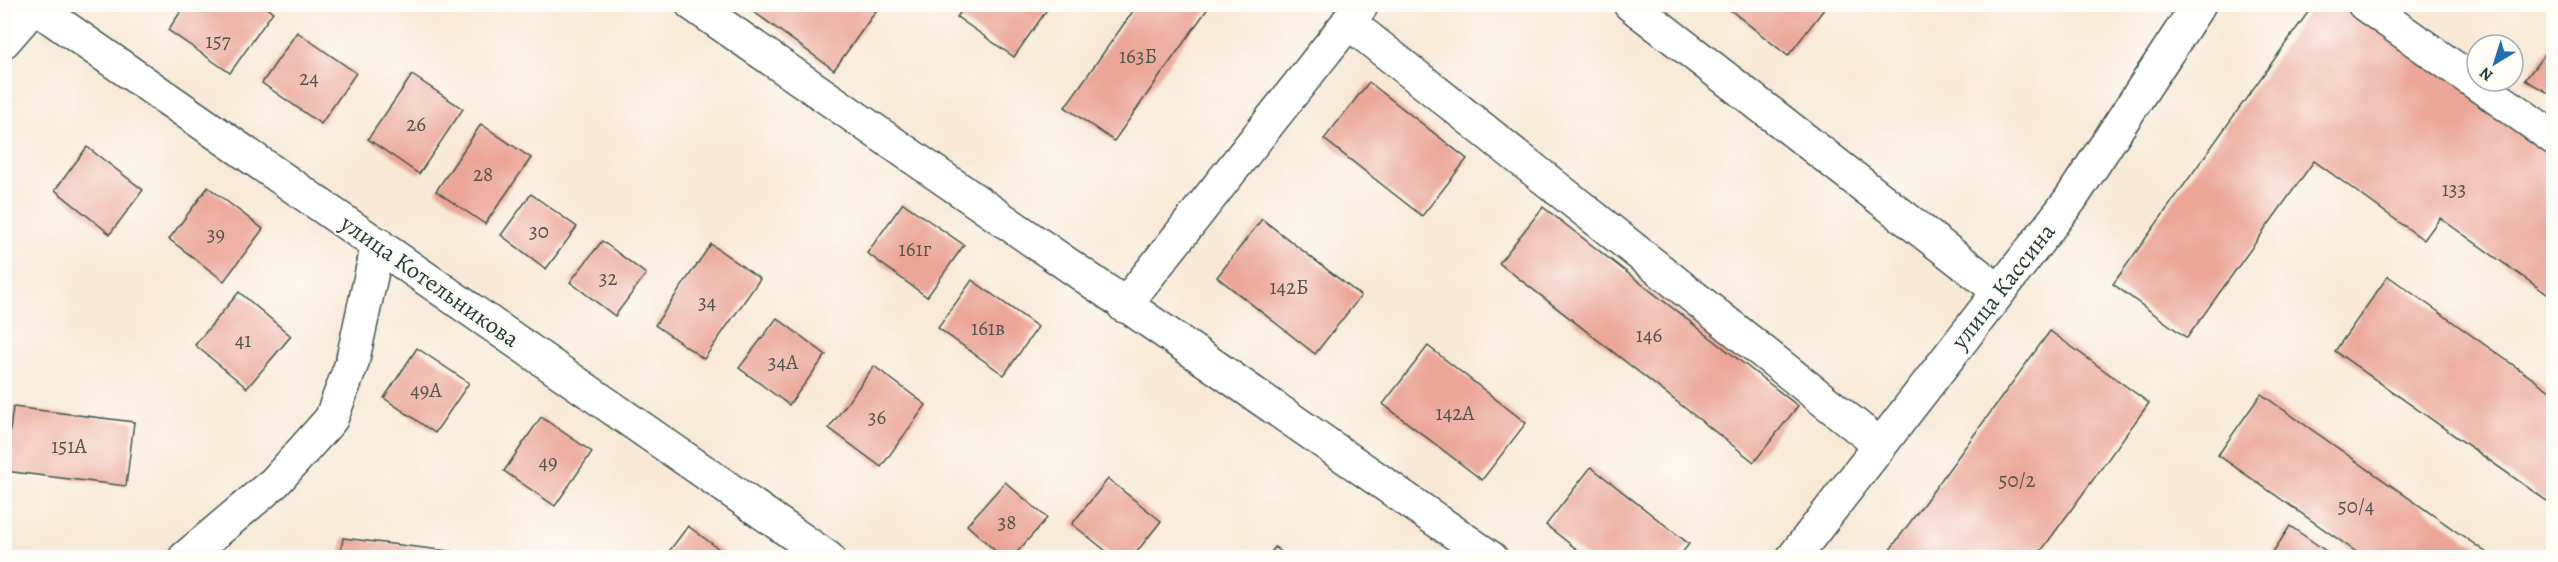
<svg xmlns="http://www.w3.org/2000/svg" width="2558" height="562" viewBox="0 0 2558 562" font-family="Alegreya,serif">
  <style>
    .building { fill: #eba697 }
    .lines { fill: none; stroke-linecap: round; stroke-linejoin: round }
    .minor-casing { stroke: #40574c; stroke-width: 36 }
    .major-casing { stroke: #40574c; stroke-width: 36 }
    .minor { stroke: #fff; stroke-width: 33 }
    .major { stroke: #fff; stroke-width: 33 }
    .labels { text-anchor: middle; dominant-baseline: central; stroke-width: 4.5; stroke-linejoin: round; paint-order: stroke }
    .number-label { font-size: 21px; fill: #52574d }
    .street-label { font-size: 24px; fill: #1f3d34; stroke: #fdfcf7 }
  </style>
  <rect width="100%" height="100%" fill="#fdfcf7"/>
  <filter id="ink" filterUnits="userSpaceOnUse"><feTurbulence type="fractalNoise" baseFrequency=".0167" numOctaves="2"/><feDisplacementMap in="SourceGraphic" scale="12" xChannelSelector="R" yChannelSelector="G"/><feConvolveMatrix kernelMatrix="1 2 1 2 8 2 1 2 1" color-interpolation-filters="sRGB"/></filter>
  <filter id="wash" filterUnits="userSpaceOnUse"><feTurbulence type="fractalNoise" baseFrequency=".008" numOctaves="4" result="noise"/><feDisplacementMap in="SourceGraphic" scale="24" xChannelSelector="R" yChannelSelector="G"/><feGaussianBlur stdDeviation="1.35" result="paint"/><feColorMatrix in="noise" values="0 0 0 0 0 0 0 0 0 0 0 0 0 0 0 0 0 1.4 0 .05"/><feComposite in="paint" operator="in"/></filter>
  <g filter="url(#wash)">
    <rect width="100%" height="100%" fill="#f8e9d7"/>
    <g id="blocks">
      <g class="building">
        <path d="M186,4h76l11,8 -43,61 -62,-43z"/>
        <path d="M743,4h138l-47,66z"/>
        <path d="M966,4h85l-37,53 -57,-40z"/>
        <path d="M1138,4h73l-97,137 -49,-34z"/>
        <path d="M1723,4h105l-40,52z"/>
        <path d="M2314,4h36l204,147v148l-114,-81 -16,22 -110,-79 -127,177 -74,-54z"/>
        <path d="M297,32l59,41 -35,51 -59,-41z"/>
        <path d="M2554,42v54l-29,-16z"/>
        <path d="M412,75l51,34 -44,65 -51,-35z"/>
        <path d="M1369,82l98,77 -45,57 -98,-77z"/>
        <path d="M481,124l50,34 -46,66 -49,-33z"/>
        <path d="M87,147l56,43 -33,44 -55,-44z"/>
        <path d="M208,187l55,42 -39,52 -55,-42z"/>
        <path d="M531,194l46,33 -31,42 -45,-34z"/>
        <path d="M903,203l61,42 -37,52 -60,-44z"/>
        <path d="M1543,207l255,199 -44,56 -255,-199z"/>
        <path d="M1262,219l99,77 -46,58 -98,-77z"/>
        <path d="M602,241l44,33 -31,42 -45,-34z"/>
        <path d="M711,244l49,35 -56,80 -49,-34z"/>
        <path d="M2388,276l166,118v112l-219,-155z"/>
        <path d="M972,280l66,47 -34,48 -66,-47z"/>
        <path d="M239,292l52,44 -44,52 -52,-43z"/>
        <path d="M777,318l49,37 -37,50 -50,-37z"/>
        <path d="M2050,331l99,72 -113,155h-152z"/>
        <path d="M1428,346l98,77 -44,57 -99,-76z"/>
        <path d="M417,348l52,35 -34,50 -51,-35z"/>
        <path d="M874,366l52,39 -45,62 -52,-39z"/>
        <path d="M2261,394l233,164h-129l-147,-103z"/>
        <path d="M13,407l121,15 -8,64 -121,-15z"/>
        <path d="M541,417l51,35 -37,54 -51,-35z"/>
        <path d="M1591,467l98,77 -11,14h-90l-42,-33z"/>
        <path d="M1108,479l53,42 -29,37h-17l-43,-34z"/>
        <path d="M1005,482l42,36 -35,40h-9l-36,-33z"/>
        <path d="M688,526l43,32h-67z"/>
        <path d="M2290,526l46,32h-67z"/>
        <path d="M343,538l121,15 -1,5h-123z"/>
        <path d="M1275,547l14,11h-22z"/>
      </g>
    </g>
  </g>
  <g filter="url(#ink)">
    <use href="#blocks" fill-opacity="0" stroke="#40574c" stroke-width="1.5"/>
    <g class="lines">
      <defs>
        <g id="minor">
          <path d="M31,4l797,554"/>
          <path d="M692,4l799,554"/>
          <path d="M1630,4l369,287"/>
          <path d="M2364,4l190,134"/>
          <path d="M1348,22l532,423"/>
          <path d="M1124,306l237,-300"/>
          <path d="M185,558l90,-76 56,-63 21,-56 26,-119"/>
          <path d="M1793,558l277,-358 129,-196"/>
        </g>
        <path id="major" d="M4,41l32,-37"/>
      </defs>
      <use href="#minor" class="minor-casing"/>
      <use href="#major" class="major-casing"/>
      <use href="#minor" class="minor"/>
      <use href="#major" class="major"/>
    </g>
  </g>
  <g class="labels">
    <g class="number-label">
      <text x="218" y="41">157</text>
      <text x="1138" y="56">163Б</text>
      <text x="309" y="78">24</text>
      <text x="416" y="124">26</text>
      <text x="483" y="174">28</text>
      <text x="2454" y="189">133</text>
      <text x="539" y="231">30</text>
      <text x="216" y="234">39</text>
      <text x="915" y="249">161г</text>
      <text x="608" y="278">32</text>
      <text x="1289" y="287">142Б</text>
      <text x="707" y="302">34</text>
      <text x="988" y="328">161в</text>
      <text x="1649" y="335">146</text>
      <text x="243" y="340">41</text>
      <text x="783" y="362">34А</text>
      <text x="426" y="390">49А</text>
      <text x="1455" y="413">142А</text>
      <text x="877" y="417">36</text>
      <text x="69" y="446">151А</text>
      <text x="548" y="462">49</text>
      <text x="2017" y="480">50/2</text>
      <text x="2356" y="506">50/4</text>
      <text x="1007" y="522">38</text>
    </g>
    <g class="street-label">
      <text transform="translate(430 281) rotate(35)">улица Котельникова</text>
      <text transform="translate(2003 286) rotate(-52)">улица Кассина</text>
    </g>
  </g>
  <rect width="2558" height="562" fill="none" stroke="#fdfcf7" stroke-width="24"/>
  <g transform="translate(2495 63) rotate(218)"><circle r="28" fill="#fdfcf7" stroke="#a4b0a9" stroke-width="1.5"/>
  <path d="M0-4.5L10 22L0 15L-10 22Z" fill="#1f6fb2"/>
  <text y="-9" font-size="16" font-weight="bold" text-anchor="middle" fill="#1f3d34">N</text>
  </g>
</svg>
